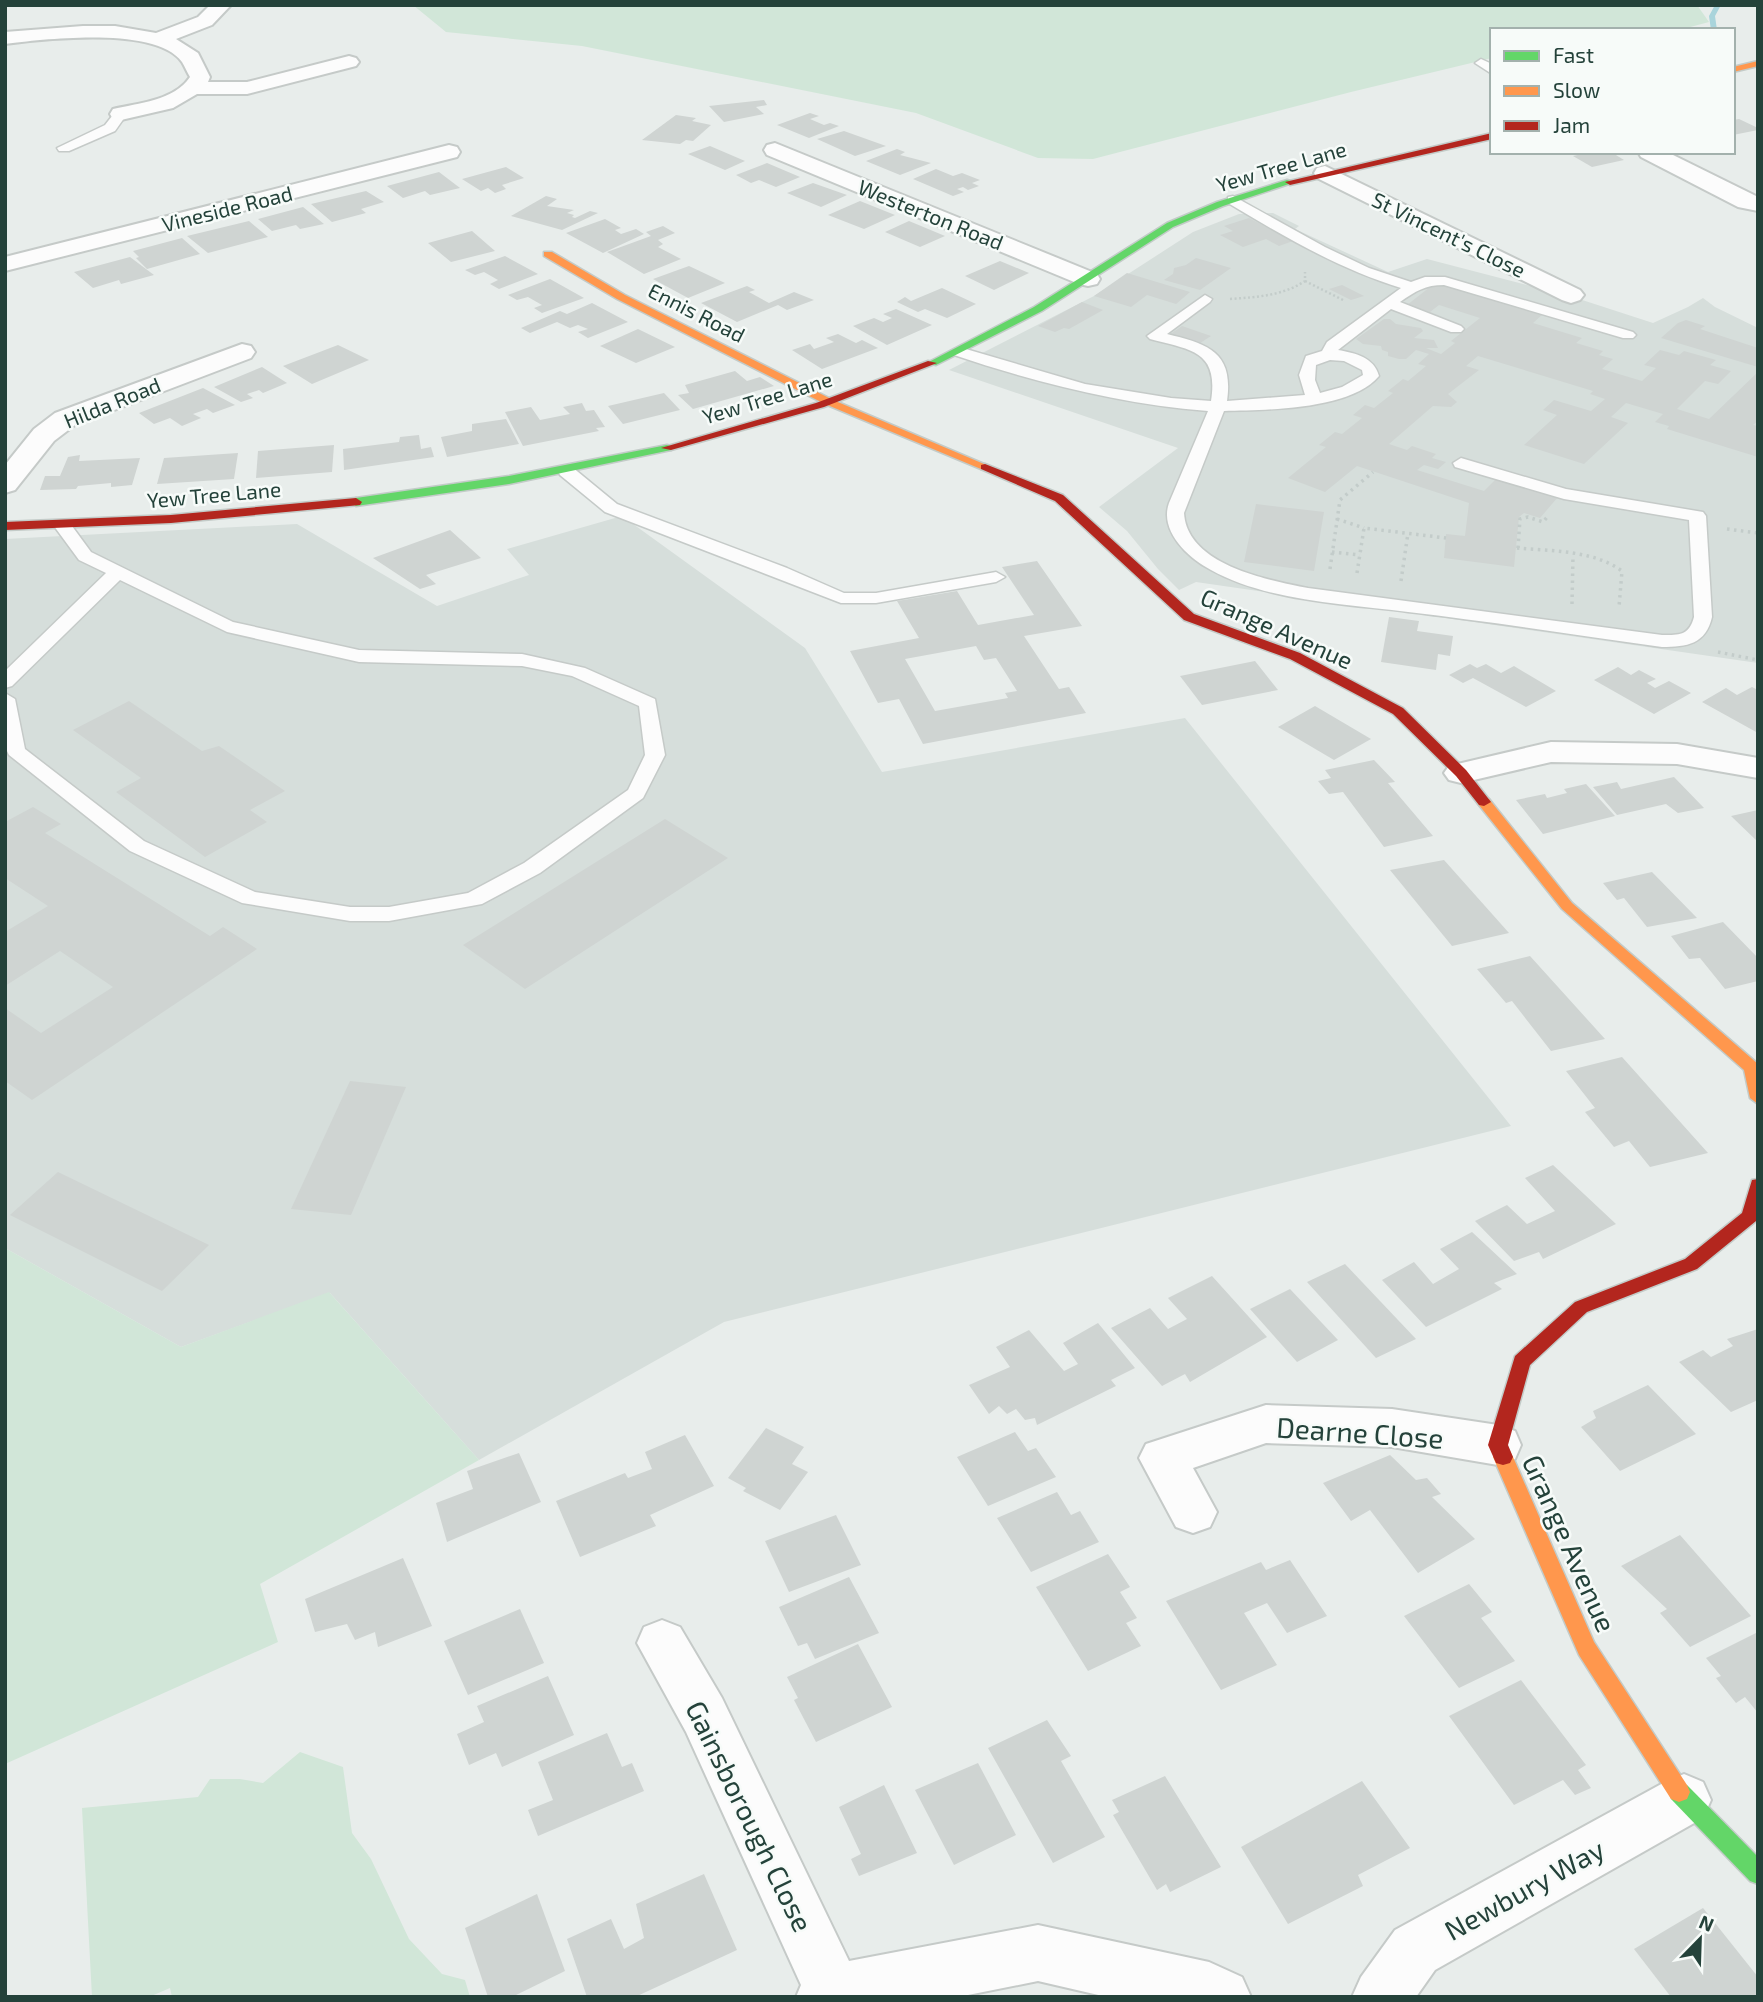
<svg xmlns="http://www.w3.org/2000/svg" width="1763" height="2002" viewBox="0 0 1763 2002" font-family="'Exo 2',sans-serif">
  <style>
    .built { fill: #d6dedb }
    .green { fill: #d1e6d8 }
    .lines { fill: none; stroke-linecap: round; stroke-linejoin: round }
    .stream { fill: #a9d4db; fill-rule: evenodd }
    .building { fill: #cfd4d2; fill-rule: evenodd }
    .lane-casing { stroke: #c5cac8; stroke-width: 3 }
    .street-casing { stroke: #c5cac8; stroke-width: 4 }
    .fast-casing { stroke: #c3cbc8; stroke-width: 3 }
    .slow-casing { stroke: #c3cbc8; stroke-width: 3 }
    .jam-casing { stroke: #c3cbc8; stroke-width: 3 }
    .path-far1 { stroke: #c3ccca; stroke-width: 2.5; stroke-dasharray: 2 2.5; stroke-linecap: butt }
    .path { stroke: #c3ccca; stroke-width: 3.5; stroke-dasharray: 2.5 4.5; stroke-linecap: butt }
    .lane { fill: #fcfcfc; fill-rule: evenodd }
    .street { fill: #fcfcfc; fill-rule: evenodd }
    .fast { fill: #63d668; fill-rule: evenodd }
    .slow { fill: #ff974d; fill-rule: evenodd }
    .jam { fill: #b3261e; fill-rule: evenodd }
    .labels { text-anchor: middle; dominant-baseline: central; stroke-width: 5; stroke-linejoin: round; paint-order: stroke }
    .far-street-label { font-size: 21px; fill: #24423a; stroke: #f7fbf9 }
    .street-label { font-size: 24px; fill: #24423a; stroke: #f7fbf9 }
    .near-street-label { font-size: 28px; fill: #24423a; stroke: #f7fbf9 }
  </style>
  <rect width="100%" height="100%" fill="#e8edeb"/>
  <g class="built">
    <path d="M1273,213l26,13 -4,3 93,43 39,-13 146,38 80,26 35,-16 15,-9 12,9 43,21v335l-562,-81 -17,8 -21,-21 -31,-38 -28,-24 79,-59 -229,-78 145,-74 99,-64 46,-18z"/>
    <path d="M622,516l183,132 77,124 303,-54 326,408 -787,196 -245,138 -149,-167 -149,54 -176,-99v-709l292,-15 140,82 92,-31 -22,-26z"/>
  </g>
  <g class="green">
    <path d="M413,5h1284l12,17 -30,8h-187v28l-141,34 -258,67 -55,-1 -122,-45 -334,-67 -136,-14z"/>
    <path d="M5,1248l176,99 148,-55 150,168 -219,124 18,58 -273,122z"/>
    <path d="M300,1752l43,15 9,66 19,26 38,80 33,35 23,6 5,17h-298l-2,-9 -21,9h-57l-10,-189 116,-11 12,-18h30l23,4z"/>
  </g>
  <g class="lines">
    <path class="stream" d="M1715,5h6l-6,11 2,14h-6l-2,-14z"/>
  </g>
  <g class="building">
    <path d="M764,100l3,5 -11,2 8,7 -40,8 -15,-16z"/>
    <path d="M810,113l9,3 -9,3 14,6 6,-2 9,3 -30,12 -32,-13z"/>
    <path d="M676,115l20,3 -4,3 19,4 -18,16 -7,-1 -6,4 -38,-4z"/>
    <path d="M1739,119l19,9v2l-25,5v-15z"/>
    <path d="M844,131l42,15 -31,10 -38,-17z"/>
    <path d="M710,146l35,15 -20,9 -37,-16z"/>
    <path d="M897,149l8,3 -5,3 31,8 -31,12 -34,-14z"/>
    <path d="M1591,152h20l13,8 -32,7 -19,-11z"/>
    <path d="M767,163l33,14 -24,10 -17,-7 -8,3 -15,-8z"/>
    <path d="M506,167l18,11 -22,7 4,4 -11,4 -7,-5 -7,3 -19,-12z"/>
    <path d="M936,169l17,7 9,-3 18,7 -8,3 7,3 -11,4 -5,-3 -6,2 7,3 -11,4 -40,-17z"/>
    <path d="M439,172l21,16 -30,7 -5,-4 -22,7 -16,-12z"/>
    <path d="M813,183l34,12 -26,12 -34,-14z"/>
    <path d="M366,191l18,11 -23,7 5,4 -34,9 -21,-18z"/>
    <path d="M546,196l11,3 -10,7 27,4 -7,3 7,2 -2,2 3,1 15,-7 8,2 -36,17 -51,-14z"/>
    <path d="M860,201l35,14 -31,14 -36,-14z"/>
    <path d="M303,207l21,17 -24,5 -4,-4 -24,6 -14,-12z"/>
    <path d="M1249,218l44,23 -14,5 -13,-7 -23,8 -23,-12 13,-4 -9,-5z"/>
    <path d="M605,219l16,9 -6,2 6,4 15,-5 8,5 -41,19 -37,-20z"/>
    <path d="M249,221l19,16 -60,16 -21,-17z"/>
    <path d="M909,221l36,15 -25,11 -35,-15z"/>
    <path d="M663,226l12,7 -17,7 5,4 -5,3 23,12 -37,15 -37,-22 44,-16 -5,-4z"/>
    <path d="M472,231l23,20 -44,11 -23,-19z"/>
    <path d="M182,238l18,16 -53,15 -11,-11 3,-1 -6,-6z"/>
    <path d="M505,256l33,18 -39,15 -9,-5 8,-4 -14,-8 -9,3 -10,-5z"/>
    <path d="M130,257l24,18 -33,9 -2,-4 -26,8 -19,-16z"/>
    <path d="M1196,258l35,10 -31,22 -36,-10 9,-6 1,-6 12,-3z"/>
    <path d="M1000,261l29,12 -35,17 -29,-14z"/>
    <path d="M689,266l36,17 -37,15 -35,-19z"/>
    <path d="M1127,273l63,19 -14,12 -29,-9 -16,12 -37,-11z"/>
    <path d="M550,279l34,19 -42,15 -8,-5 8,-3 -14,-8 -11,3 -9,-5z"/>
    <path d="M1435,283l108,31 -10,9 49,15 -6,5 27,8 -4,4 14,4 -11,10 40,12 14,-13 -12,-3 16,-15 19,5 5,-4 32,9 -6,5 21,6 -13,13 -13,-3 -28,28 32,10 49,-47v49l-5,4 5,1v31l-91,-28 2,-3 -14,-4 8,-8 -37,-11 -15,14 17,6 -44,41 -60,-19 33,-30 -14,-5 11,-10 37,11 14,-12 -15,-5 3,-3 -115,-35 -12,10 13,4 -31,24 9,8 -6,5 -18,-1 -44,38 18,6 5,-4 24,8 -4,4 14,4 -8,7 -14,-4 -7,5 67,21 13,-13 61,19 -18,21 -16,-5 -5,4 -5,50 -70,-9 2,-24 19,2 4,-33 -112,-37 -32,26 -37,-14 38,-31 -7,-2 16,-13 7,2 20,-16 -9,-3 12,-10 9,3 19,-15 -5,-2 15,-12 5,2 18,-15 -8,-2 11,-10 -13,-4 -10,9h-7l-11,-3v-4l-6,-2 -1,-4 -18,-2 -7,-5 28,-20h6l6,5 25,4 2,3 -9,7 20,2 4,8h-12l15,6 14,-11 -4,-2 29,-23 -41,-13 -9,7 -23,-7z"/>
    <path d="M1342,285l22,11 -13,4 -22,-11z"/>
    <path d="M747,286l8,4 -6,2 20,11 25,-11 20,8 -27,10 -9,-5 -41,17 -36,-19z"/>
    <path d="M942,288l34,16 -29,14 -22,-9 -7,3 -21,-10 8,-5 6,4z"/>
    <path d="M1082,302l21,8 -34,19 -5,-1 -9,4 -17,-6z"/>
    <path d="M592,303l36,19 -40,16 -10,-6 10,-3 -10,-4 -8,3 -13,-6 -27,11 -9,-5 39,-17 7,3z"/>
    <path d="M896,309l36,16 -45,20 -34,-19 21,-8 9,4 9,-4 -9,-4z"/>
    <path d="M1686,320l19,6 -5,3 58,19v19l-97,-29 17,-15z"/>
    <path d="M1182,326l29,10 -14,9 -28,-10z"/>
    <path d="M638,329l37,18 -39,16 -36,-17z"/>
    <path d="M838,334l18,9 6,-3 16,8 -56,21 -30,-19 18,-6 4,5 20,-7 -8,-4z"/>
    <path d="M338,345l31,15 -57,24 -29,-18z"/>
    <path d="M262,367l25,16 -24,10 -4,-3 -12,4 6,4 -12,4 -27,-15z"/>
    <path d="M735,371l12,10 13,-4 14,9 -81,23 -15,-14 11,-2 -4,-8z"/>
    <path d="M203,388l32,17 -22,8 -6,-4 -14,5 8,4 -19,8 -12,-8 -16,6 -15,-11z"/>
    <path d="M664,393l16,17 -57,14 -15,-18z"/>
    <path d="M582,403l4,8 8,-1 11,17 -9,1 3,3 -76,15 -18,-34 26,-5 9,13 30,-6 -7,-7z"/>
    <path d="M506,419l13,25 -72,13 -6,-20 31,-6v-7z"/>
    <path d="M419,435l2,14 10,-2 3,10 -90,13 -1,-21 56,-7 1,-5z"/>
    <path d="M334,445l-2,27 -76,6 2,-27z"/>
    <path d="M238,453l-4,26 -77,5 7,-26z"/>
    <path d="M80,455l-1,6 61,-3 -8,27 -21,2v-4l-33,3 -2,3 -36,1 5,-14h15l8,-19z"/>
    <path d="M1256,504l68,8 -10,59 -70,-9z"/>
    <path d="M450,530l31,28 -55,17 10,9 -16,5 -47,-31z"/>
    <path d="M1037,561l45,65 -58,10 35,53 10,-2 17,26 -163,31 -24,-45 -21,4 -28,-52 69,-13 -22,-37 60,-10 21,34 56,-10 -32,-48zM976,646l8,14 12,-2 21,33 -12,2 3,5 -73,13 -30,-52z"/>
    <path d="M1389,617l30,4 -2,10 36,5 -3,20 -12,-2 -2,16 -55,-8z"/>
    <path d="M1255,661l23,29 -76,15 -22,-29z"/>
    <path d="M1470,664l7,4 9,-4 15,9 13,-7 42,25 -30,16 -53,-29 -10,5 -14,-8z"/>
    <path d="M1618,667l13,8 8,-5 17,9 -9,4 8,5 14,-7 22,12 -37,21 -60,-34z"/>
    <path d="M1752,687l6,3v43l-56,-31 24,-14 11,7z"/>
    <path d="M129,701l73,50 17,-5 66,45 -35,19 17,12 -62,35 -89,-65 25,-14 -68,-48z"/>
    <path d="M1315,706l56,33 -37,21 -56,-33z"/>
    <path d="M1374,760l21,22 -7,1 45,53 -49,11 -41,-55 -14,2 -11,-13 13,-3 -6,-8z"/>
    <path d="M1674,777l30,31 -26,5 -12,-9 -49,11 -24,-28 24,-5 4,7z"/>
    <path d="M1586,784l29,32 -72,18 -27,-34 29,-6 2,4 20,-5 -3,-4z"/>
    <path d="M33,807l28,17 -16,9 165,103 13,-9 34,22 -225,151 -27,-19v-73l36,25 72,-46 -53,-36 -55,35v-54l43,-26 -43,-28v-56z"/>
    <path d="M1758,810v32l-27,-26z"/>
    <path d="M665,819l63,39 -203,131 -62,-44z"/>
    <path d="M1444,860l65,73 -57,13 -62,-76z"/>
    <path d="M1652,872l45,46 -50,9 -23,-29 -7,2 -14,-17z"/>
    <path d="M1723,922l35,36v23l-33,8 -25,-31 -11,1 -18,-23z"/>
    <path d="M1530,956l75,83 -54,12 -39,-50 -6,2 -29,-34z"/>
    <path d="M1622,1057l86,96 -58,14 -21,-26 -15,6 -29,-35 10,-4 -29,-37z"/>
    <path d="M350,1081l56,6 -55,128 -60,-6z"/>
    <path d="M1553,1165l63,59 -73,35 -4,-7 -25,9 -39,-40 32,-16 20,19 28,-13 -30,-33z"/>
    <path d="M58,1172l151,73 -47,46 -152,-76z"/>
    <path d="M1472,1232l45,42 -23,9 8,6 -76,38 -44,-47 32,-18 19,22 26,-15 -19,-20z"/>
    <path d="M1345,1264l71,75 -40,19 -69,-76z"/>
    <path d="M1212,1276l55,61 -77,45 -5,-8 -23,12 -51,-58 39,-20 18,21 19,-10 -19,-21z"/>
    <path d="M1290,1289l48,51 -41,22 -47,-53z"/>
    <path d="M1098,1323l37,45 -24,12 5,6 -79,39 -2,-7 -10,2 -9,-11 -9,5 -8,-8 -10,8 -20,-29 41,-18 -14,-20 33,-17 35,41 14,-7 -15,-21z"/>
    <path d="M1758,1329v71l-27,12 -52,-50 24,-12 8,7 22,-11 -6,-7z"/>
    <path d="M1648,1385l48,49 -76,37 -39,-44 15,-9 -3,-7z"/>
    <path d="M766,1428l38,19 -12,17 16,8 -28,38 -37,-19 3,-3 -18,-10z"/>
    <path d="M1015,1432l13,19 8,-3 20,29 -68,29 -31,-49z"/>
    <path d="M685,1435l29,51 -64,29 6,11 -76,31 -24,-56 69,-28 3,5 24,-9 -7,-17z"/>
    <path d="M519,1453l22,49 -94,40 -11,-39 37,-14 -6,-18z"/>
    <path d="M1390,1455l26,25 11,-2 14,16 -9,3 43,42 -57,34 -48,-63 -19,11 -28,-38z"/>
    <path d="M1057,1492l14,23 9,-4 19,31 -68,30 -34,-54z"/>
    <path d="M836,1515l25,50 -72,27 -24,-51z"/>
    <path d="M1680,1535l71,81 -61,31 -30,-34 7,-4 -46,-43z"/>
    <path d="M1108,1554l22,33 -10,5 17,26 -11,5 15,23 -53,25 -52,-84z"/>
    <path d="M403,1558l29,68 -54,21 -3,-15 -20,8 -8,-16 -32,8 -10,-33z"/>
    <path d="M1290,1560l37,56 -40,17 -20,-30 -23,10 33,52 -56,25 -55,-89 95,-39 5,8z"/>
    <path d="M849,1577l30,56 -64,26 -8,-16 -9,3 -19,-39z"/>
    <path d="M1469,1584l23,28 -11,6 34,43 -56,27 -55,-72z"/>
    <path d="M520,1609l24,54 -76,32 -24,-54z"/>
    <path d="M1758,1632v81l-13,-16 -9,6 -20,-25 5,-2 -15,-18z"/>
    <path d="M858,1644l34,63 -76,35 -22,-42 4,-2 -11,-21z"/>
    <path d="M548,1676l26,59 -72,32 -6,-14 -27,12 -12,-31 27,-12 -7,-16z"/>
    <path d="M1521,1680l65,85 -8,5 13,18 -16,7 -12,-15 -49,25 -65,-89z"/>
    <path d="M1047,1720l24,36 -10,5 44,76 -52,26 -65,-115z"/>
    <path d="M607,1733l15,34 10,-4 12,28 -106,45 -10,-26 25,-10 -15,-38z"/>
    <path d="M978,1763l38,72 -62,30 -39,-75z"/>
    <path d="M1165,1776l56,91 -51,25 -4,-8 -9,6 -44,-75 6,-3 -7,-12z"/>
    <path d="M1362,1781l48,67 -52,27 5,11 -75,38 -47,-77z"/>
    <path d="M884,1785l33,68 -58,23 -8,-17 10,-5 -22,-47z"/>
    <path d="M704,1874l33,76 -102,47h-48l-20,-58 44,-20 13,30 20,-11 -8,-34z"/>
    <path d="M537,1894l28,77 -53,26h-24l-23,-69z"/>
    <path d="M1703,1908l55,69v20h-87l-37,-48z"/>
  </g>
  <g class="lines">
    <defs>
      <g id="lane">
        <path d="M1481,59l11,5v10l-17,-11z"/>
        <path d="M121,110l6,4 -12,17 -46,20h-10l-2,-3 48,-23 11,-14z"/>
        <path d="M1233,196l92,51 44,21 42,14 14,-5h20l188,55 3,3 -3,3h-10l-179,-53c-19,0 -28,6 -44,17l61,24 3,3 -3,3h-10l-60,-23 -53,41c17,3 36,7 41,26 -28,34 -113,34 -155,35l-40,102c3,52 84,67 124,75l354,47c17,0 27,1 32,-18l-5,-97 -125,-21 -109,-32 -2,-4 8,-5 105,31 137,23 3,4 6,101c-6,27 -25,30 -50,30 -85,-12 -169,-25 -254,-35 -62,-8 -142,-11 -197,-42 -23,-12 -52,-39 -42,-67l39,-92c-88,-7 -171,-28 -254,-56l-3,-3 8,-5 126,37 86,14 40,3c8,-51 -21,-51 -61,-62l-3,-3 58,-41 7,4 -2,3 -43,32c41,10 67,18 60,67l78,-6 -6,-20 7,-19 16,-5 5,-9 74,-54c-62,-19 -118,-52 -173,-85v-6zM1330,360l14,1 18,9 1,5 -21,12 -22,6 -5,-13 1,-15z"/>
        <path d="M566,466l6,1 45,37 170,64 57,25h32l120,-21 9,5 -9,5 -120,21h-35l-236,-91 -45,-37 -2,-4z"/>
        <path d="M63,521l6,1 22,30 142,70 126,28 163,4 63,14 70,31 10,56 -22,43 -103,75 -58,31 -93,17h-39l-108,-18 -112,-52 -121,-96 -4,-8v-54l10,6 10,50 119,92 111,51 95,15h39l79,-14 56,-30 104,-73 17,-35 -6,-49 -67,-30 -50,-10 -163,-4 -132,-30 -107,-52 -108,106 -7,2v-17l101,-98 -27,-13 -25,-34z"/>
      </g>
      <g id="street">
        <path d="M210,5h21l-19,20 -36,14 22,14 12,24 -2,5h39l102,-26 7,2 3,4 -3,4 -109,28h-50l-24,14 -52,12 -8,-1 -3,-5 3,-5c25,-6 61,-8 77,-32 -3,-5 -5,-10 -8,-15 -26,-36 -137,-23 -177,-18v-12l78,-6h32l41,7 42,-16z"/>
        <path d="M775,143l322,131 3,5 -3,5 -9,2 -9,-2 -312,-129 -3,-5 3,-5z"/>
        <path d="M449,145l8,2 3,5 -3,5 -452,114v-14z"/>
        <path d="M1638,152h29l91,45v14l-20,-4 -97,-50z"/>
        <path d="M1325,166l255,124 4,5 -4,5 -9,3 -9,-3 -245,-122 -3,-5 3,-5z"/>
        <path d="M242,344l9,2 4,6 -4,6 -176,67 -21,16 -39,49 -10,3v-28l29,-36 21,-16z"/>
        <path d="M1551,742l126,2 81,14v20l-81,-14 -126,-2 -90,21 -12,-3 -5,-7 5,-7z"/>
        <path d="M1266,1405l126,4 106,16 17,6 6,14 -6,14 -17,6 -106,-18 -126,-4 -73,25 24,44 -7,15 -17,6 -17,-6 -37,-69 7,-14z"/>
        <path d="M662,1620l18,7 42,71 127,263 189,-36 171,37 33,15 9,20h-144l-69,-16 -80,16h-162l5,-12 -115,-253 -49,-89 7,-16z"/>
        <path d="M1684,1774l19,8 8,18 -8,18 -268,152 -19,27h-64l9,-20 34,-47 270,-148z"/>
      </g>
      <g id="fast">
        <path d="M1287,180l8,2 -72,24 -50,21 -131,84 -106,54 -9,-2 107,-56 133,-84 50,-21z"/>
        <path d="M667,445l4,1v4l-162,34 -153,22 -6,-4 6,-4 153,-22z"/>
        <path d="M1679,1782l8,3 71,72v27l-8,-3 -79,-82 -3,-7 3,-7z"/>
      </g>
      <g id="slow">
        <path d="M1758,61v5l-25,6v-5z"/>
        <path d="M544,252h8l73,43 208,105 158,67 -2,2h-8l-156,-65 -208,-105 -73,-43z"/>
        <path d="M1484,798l5,1 83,104 186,161v40l-8,-6 -6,-28 -182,-161 -83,-104 -2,-3z"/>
        <path d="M1503,1449l7,2 3,6 81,185 93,143 3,7 -3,7 -8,3 -8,-3 -92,-144 -86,-198 3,-6z"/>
      </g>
      <g id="jam">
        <path d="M1492,133v6l-202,46 -5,-3z"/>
        <path d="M928,361l9,2 -113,44 -153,43 -10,-2 155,-45z"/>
        <path d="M985,464l78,31 131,119 106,39 103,55 63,62 25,32 -7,4 -5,-1 -23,-29 -63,-62 -103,-55 -106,-39 -129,-119 -74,-32v-4z"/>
        <path d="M356,498l6,4 -2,3 -189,18 -166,7v-8l166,-7z"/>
        <path d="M1758,1179l-2,42 -59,48 -110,43 -57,53 -22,80 5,12 -3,6 -7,2 -7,-2 -8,-18 27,-89 60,-54 110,-43 57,-46 10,-33z"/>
      </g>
    </defs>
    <use href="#lane" class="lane-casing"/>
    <use href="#street" class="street-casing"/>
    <use href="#fast" class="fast-casing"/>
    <use href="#slow" class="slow-casing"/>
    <use href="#jam" class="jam-casing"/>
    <g class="path-far1">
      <path d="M1305,281l40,20"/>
      <path d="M1230,299c27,-2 52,-3 75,-18v-9"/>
    </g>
    <g class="path">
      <path d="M1337,519l27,9"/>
      <path d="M1727,529l31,4"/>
      <path d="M1517,548c34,3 76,2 105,23l-3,36"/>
      <path d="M1518,548l2,-29 8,-2 15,5 5,-6"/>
      <path d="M1332,552l28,3"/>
      <path d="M1330,569l10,-69 33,-28"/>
      <path d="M1357,573l7,-45 82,10"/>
      <path d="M1401,581l7,-48"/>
      <path d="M1572,604l1,-48"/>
      <path d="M1718,652l40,8"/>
    </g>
    <use href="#lane" class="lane"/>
    <use href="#street" class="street"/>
    <use href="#fast" class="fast"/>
    <use href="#slow" class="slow"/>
    <use href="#jam" class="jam"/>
  </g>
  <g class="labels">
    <g class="far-street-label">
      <text transform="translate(1281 166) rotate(-16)">Yew Tree Lane</text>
      <text transform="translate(227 208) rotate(-14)">Vineside Road</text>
      <text transform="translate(931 214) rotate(22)">Westerton Road</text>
      <text transform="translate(1449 234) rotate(26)">St Vincent's Close</text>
      <text transform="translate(697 312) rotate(27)">Ennis Road</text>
      <text transform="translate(767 397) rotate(-17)">Yew Tree Lane</text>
      <text transform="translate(112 402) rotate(-22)">Hilda Road</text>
      <text transform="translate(214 494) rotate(-5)">Yew Tree Lane</text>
    </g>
    <g class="street-label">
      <text transform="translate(1277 628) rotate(24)">Grange Avenue</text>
    </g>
    <g class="near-street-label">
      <text transform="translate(1360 1432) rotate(4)">Dearne Close</text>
      <text transform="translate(1570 1543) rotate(66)">Grange Avenue</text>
      <text transform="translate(750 1816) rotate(64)">Gainsborough Close</text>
      <text transform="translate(1524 1889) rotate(-29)">Newbury Way</text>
    </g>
  </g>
  <rect width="1763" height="2002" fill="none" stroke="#24423a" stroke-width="14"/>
  <rect x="1490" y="28" width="245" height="126" fill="#f7fbf9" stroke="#a3b1ad" stroke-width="2"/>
  <rect x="1504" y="51" width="35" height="10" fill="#63d668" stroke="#a3b1ad" stroke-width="2"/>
  <text x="1553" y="63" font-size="21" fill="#24423a">Fast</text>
  <rect x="1504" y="86" width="35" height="10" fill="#ff974d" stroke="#a3b1ad" stroke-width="2"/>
  <text x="1553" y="98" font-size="21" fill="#24423a">Slow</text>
  <rect x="1504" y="121" width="35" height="10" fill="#b3261e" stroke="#a3b1ad" stroke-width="2"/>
  <text x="1553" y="133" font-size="21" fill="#24423a">Jam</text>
  <g transform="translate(1700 1939) rotate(23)" stroke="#f7fbf9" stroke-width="5" paint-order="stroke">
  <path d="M0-5L12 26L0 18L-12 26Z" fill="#24423a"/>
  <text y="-10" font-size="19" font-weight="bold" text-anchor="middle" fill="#24423a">N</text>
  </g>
</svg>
